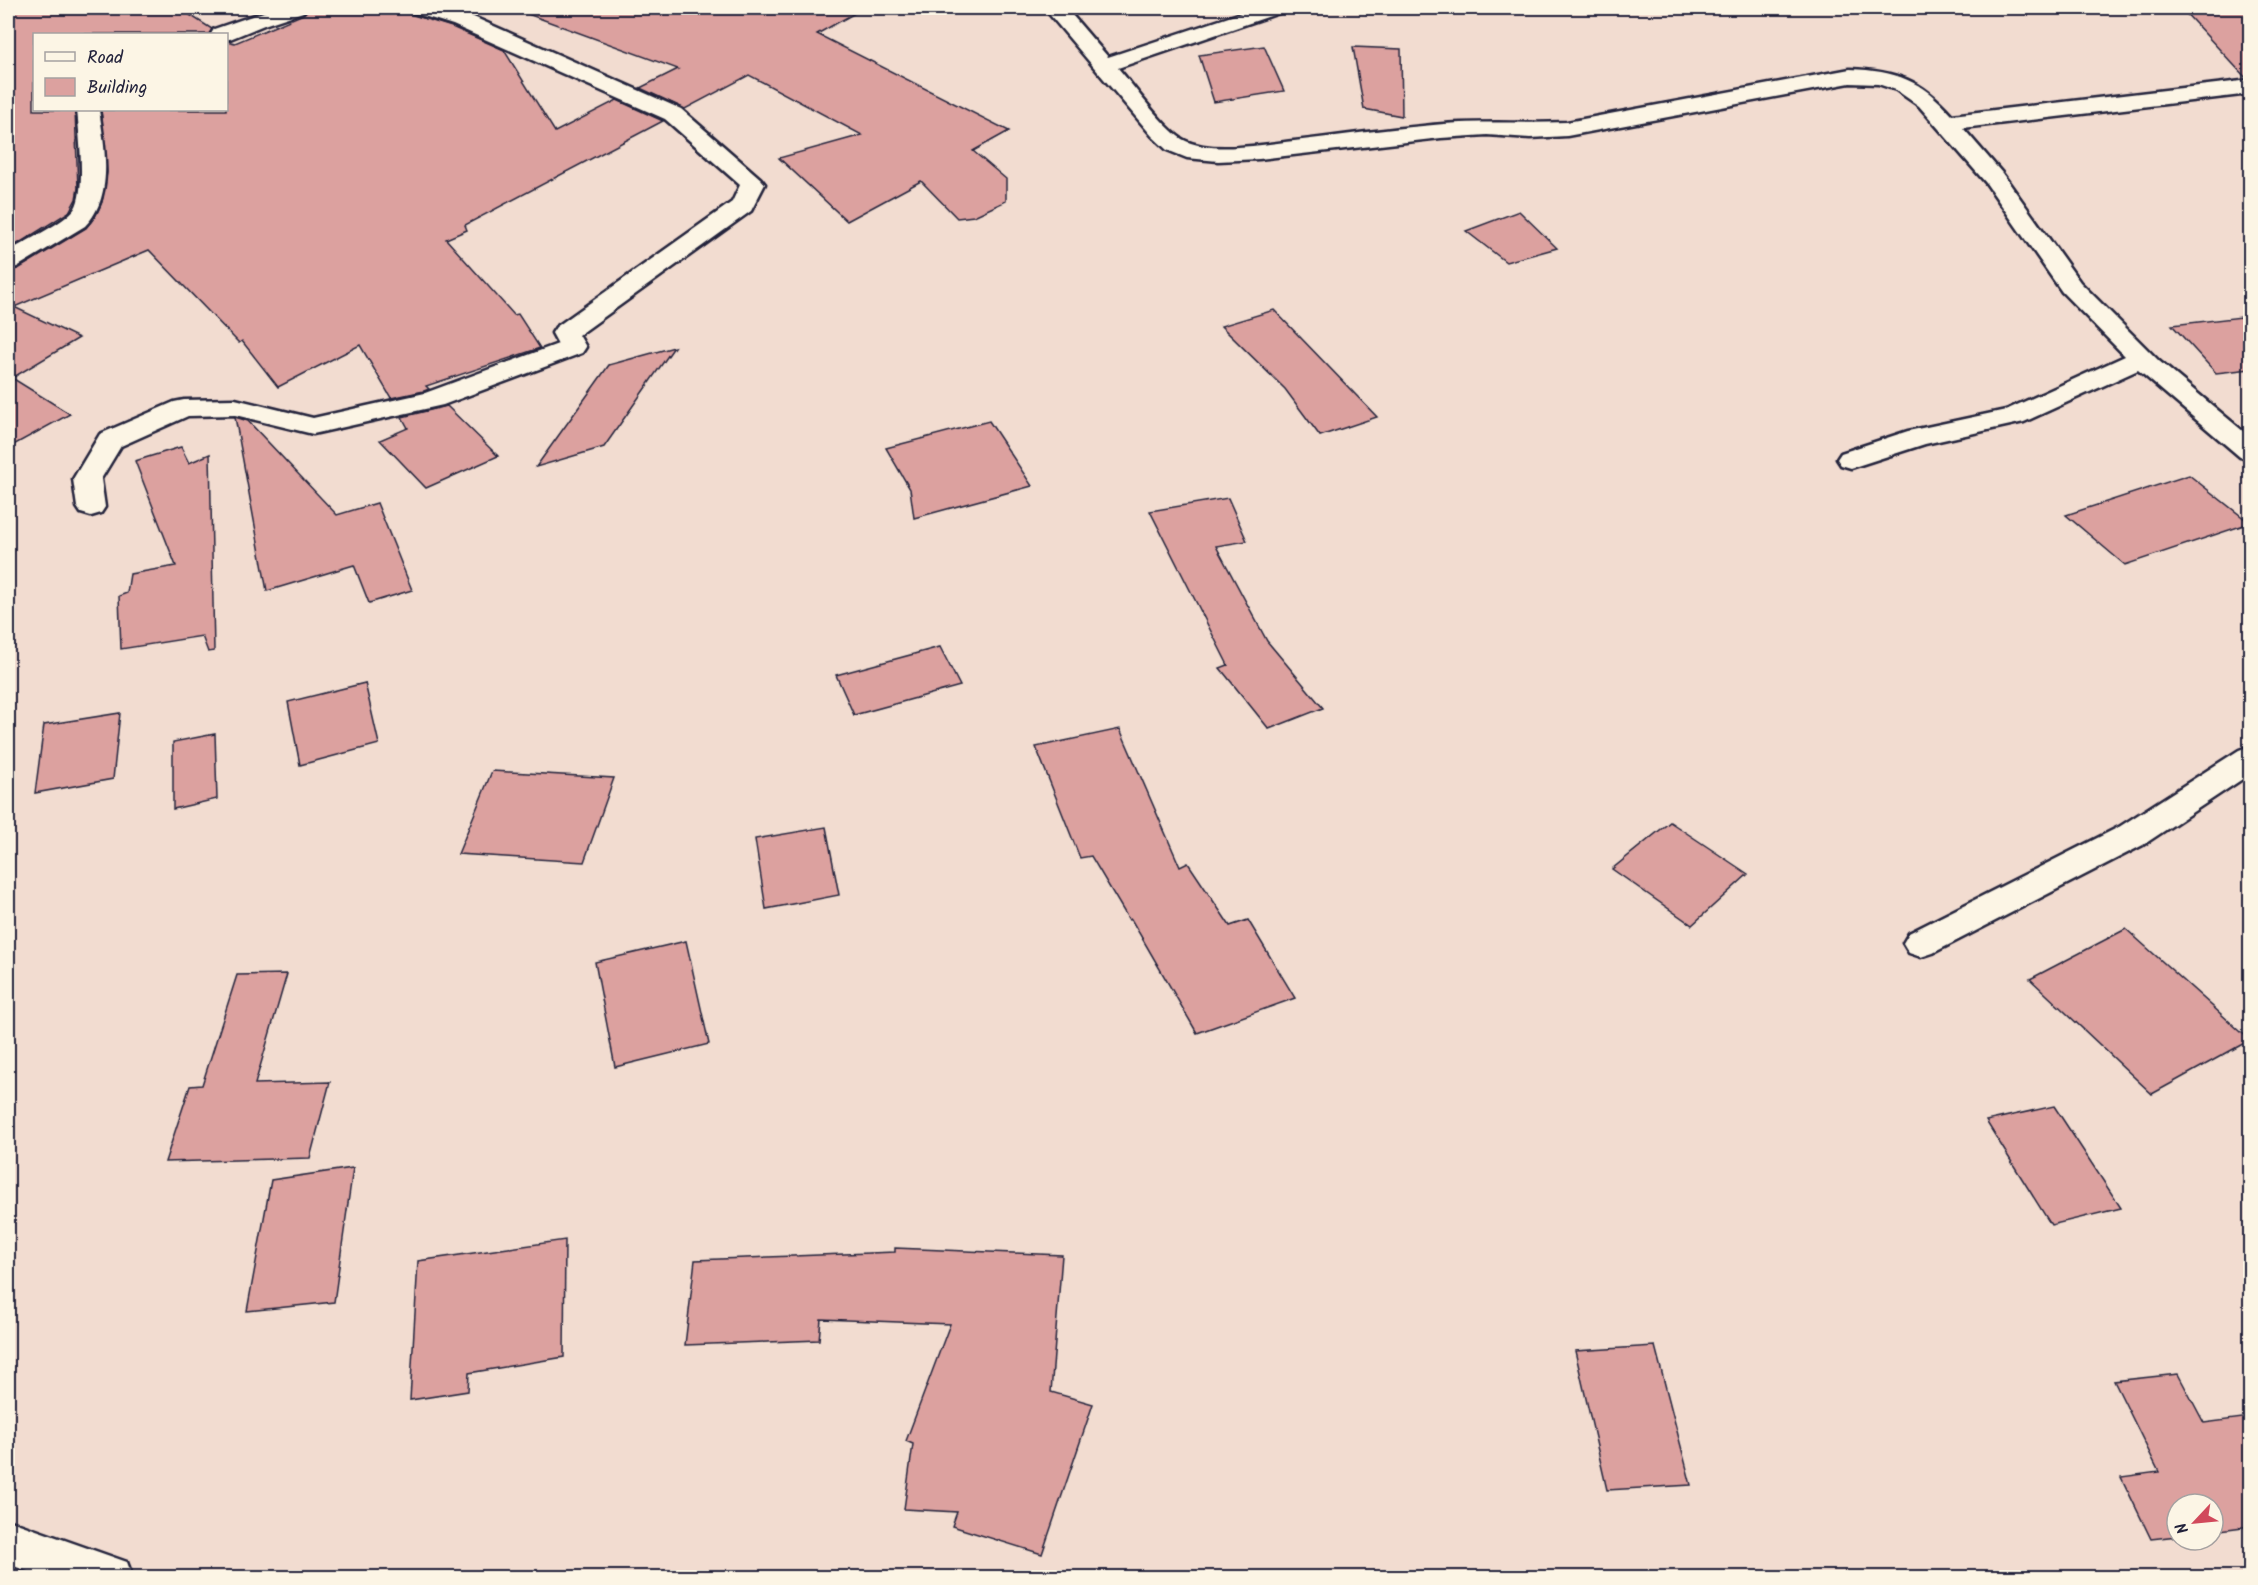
<svg xmlns="http://www.w3.org/2000/svg" width="2258" height="1585" viewBox="0 0 2258 1585" font-family="Kalam,sans-serif">
  <style>
    .building { fill: #dca19f; stroke: #22223b; stroke-width: 1.5 }
    .lines { fill: none; stroke-linecap: round; stroke-linejoin: round }
    .street-casing { stroke: #22223b; stroke-width: 5 }
    .street { fill: #fcf5e5; fill-rule: evenodd }
  </style>
  <rect width="100%" height="100%" fill="#f2dcd0"/>
  <filter id="ink" filterUnits="userSpaceOnUse"><feTurbulence type="fractalNoise" baseFrequency=".0167" numOctaves="2"/><feDisplacementMap in="SourceGraphic" scale="12" xChannelSelector="R" yChannelSelector="G"/><feConvolveMatrix kernelMatrix="1 2 1 2 8 2 1 2 1" color-interpolation-filters="sRGB"/></filter>
  <g filter="url(#ink)">
    <g class="building">
      <path d="M8,8h171l33,21 -3,5h-175v76h41l3,78 -2,11 -7,13 -61,38z"/>
      <path d="M309,8h97l4,6 42,13 52,23 51,82 62,-32 46,21 -198,104 2,5 -21,9 68,76 4,-1 22,34 -114,38 3,3 -5,2 -33,7 -31,-53 -82,42 -36,-46 -3,2 -90,-93 -135,57 65,31 -67,40 58,36 -62,34v-177l10,-2 68,-41 10,-13 6,-13 5,-30 -6,-62h125v-69l9,2 69,-29z"/>
      <path d="M526,8h338l-47,26 192,97 -36,20 33,28v22l-32,15 -17,2 -36,-37 -74,40 -68,-63 83,-23 -113,-60 -64,34 -45,-21 38,-19 -153,-56z"/>
      <path d="M2181,8h69v70h-4z"/>
      <path d="M1264,46l20,45 -70,11 -15,-47z"/>
      <path d="M1353,47l48,2 1,67 -38,-7z"/>
      <path d="M1519,211l38,37 -51,14 -40,-31z"/>
      <path d="M1274,310l103,107 -57,19 -35,-47 -64,-63z"/>
      <path d="M2250,316v53l-34,4 -44,-48z"/>
      <path d="M674,347l-70,100 -68,20 73,-102z"/>
      <path d="M447,406l51,50 -72,32 -46,-48 28,-12 -6,-11z"/>
      <path d="M235,417l13,4 89,94 40,-12 35,87 -43,13 -15,-38 -87,26z"/>
      <path d="M989,421l43,65 -118,32 -4,-29 -24,-41z"/>
      <path d="M181,447l8,16 21,-9 4,197 -6,1 -6,-16 -81,13 -2,-53 8,-3 3,-19 46,-8 -41,-105z"/>
      <path d="M2189,475l61,48 -125,42 -59,-50z"/>
      <path d="M1228,498l19,43 -31,5 51,95 56,67 -54,21 -49,-61 8,-3 -78,-154z"/>
      <path d="M940,647l20,39 -106,29 -18,-40z"/>
      <path d="M365,683l14,61 -79,21 -12,-63z"/>
      <path d="M120,713l-7,66 -78,14 9,-68z"/>
      <path d="M1120,729l60,138 8,-4 42,63 18,-6 47,78 -98,35 -66,-114 -2,1 -38,-64 -11,2 -44,-111z"/>
      <path d="M215,734l2,65 -44,10v-67z"/>
      <path d="M492,771l122,7 -30,84 -126,-8z"/>
      <path d="M1670,822l78,52 -56,51 -80,-56z"/>
      <path d="M826,827l13,68 -73,14 -11,-70z"/>
      <path d="M2126,929l124,111 -98,54 -122,-115z"/>
      <path d="M686,941l23,103 -94,23 -20,-105z"/>
      <path d="M287,974l-32,110 75,-2 -20,76 -145,4 25,-76 12,-1 35,-110z"/>
      <path d="M2054,1106l67,102 -70,17 -65,-104z"/>
      <path d="M353,1168l-19,134 -87,9 24,-131z"/>
      <path d="M565,1240l-1,117 -95,16 -1,18 -58,9 8,-139z"/>
      <path d="M895,1248l167,7 -11,137 42,12 -51,150 -90,-28 5,-14 -53,-3 9,-65 -7,-3 44,-117 -129,-5 -2,21 -134,5 10,-85 200,-8z"/>
      <path d="M1655,1346l36,139 -84,5 -32,-139z"/>
      <path d="M2178,1374l26,49 46,-6v109l-37,5v-27h-36v32l-26,3 -30,-62 38,-5 -45,-91z"/>
    </g>
    <g class="lines">
      <defs>
        <g id="street">
          <path d="M275,8h32l-4,4 -39,13 -34,14h-4v-5h-15l3,-5z"/>
          <path d="M408,8h32l29,7 212,94 80,70 4,5 -14,27 -172,124 7,12 -4,6 -139,52 -130,29 -78,-19 -47,1 -67,30 -20,33 4,28 -4,6 -10,3 -10,-3 -4,-6 -4,-28 27,-45 74,-32 10,-2 51,-1 78,19 112,-25 133,-49 -6,-11 4,-6 176,-125 8,-17 -75,-66 -212,-94 -42,-13z"/>
          <path d="M1044,8h22l42,49 148,-49h29l-3,4 -164,56c16,18 48,64 68,73 28,13 78,3 108,0 50,-6 100,-13 150,-17 41,-3 82,0 123,-2l283,-53c47,2 71,11 102,46l298,-35v14l-287,34 39,45 78,109 79,79 91,76v22l-10,-2 -102,-87 -114,52 -99,22 -74,24 -10,-3 -4,-6 4,-6 67,-22 98,-21 119,-54 -63,-64 -76,-109 -67,-77 -23,-16 -18,-6 -28,-1 -283,53 -37,2 -43,-3 -46,3 -182,21 -41,2 -31,-3 -20,-8 -15,-14z"/>
          <path d="M77,110h22c6,38 15,87 -14,116l-68,41 -9,2v-17c15,-10 58,-30 67,-44 11,-17 4,-77 2,-98z"/>
          <path d="M2250,746v28l-107,71 -210,108 -12,4 -12,-4 -6,-10 6,-10 210,-106 120,-77z"/>
          <path d="M8,1520l119,42 6,16h-86l-39,-14z"/>
        </g>
      </defs>
      <use href="#street" class="street-casing"/>
      <use href="#street" class="street"/>
    </g>
  </g>
  <rect width="2258" height="1585" fill="none" stroke="#fcf5e5" stroke-width="30"/>
  <rect x="15" y="15" width="2228" height="1555" fill="none" stroke="#22223b" stroke-width="2" filter="url(#ink)"/>
  <rect x="33" y="33" width="195" height="78" fill="#fcf5e5" stroke="#a5a1a1" stroke-width="1.5"/>
  <rect x="45" y="52" width="30" height="9" fill="#fcf5e5" stroke="#a5a1a1" stroke-width="1.5"/>
  <text x="87" y="63" font-size="18" fill="#22223b">Road</text>
  <rect x="45" y="78" width="30" height="18" fill="#dca19f" stroke="#a5a1a1" stroke-width="1.5"/>
  <text x="87" y="93" font-size="18" fill="#22223b">Building</text>
  <g transform="translate(2195 1522) rotate(244)"><circle r="28" fill="#fcf5e5" stroke="#a5a1a1" stroke-width="1.5"/>
  <path d="M0-4.5L10 22L0 15L-10 22Z" fill="#d1495b"/>
  <text y="-9" font-size="16" font-weight="bold" text-anchor="middle" fill="#22223b">N</text>
  </g>
</svg>
